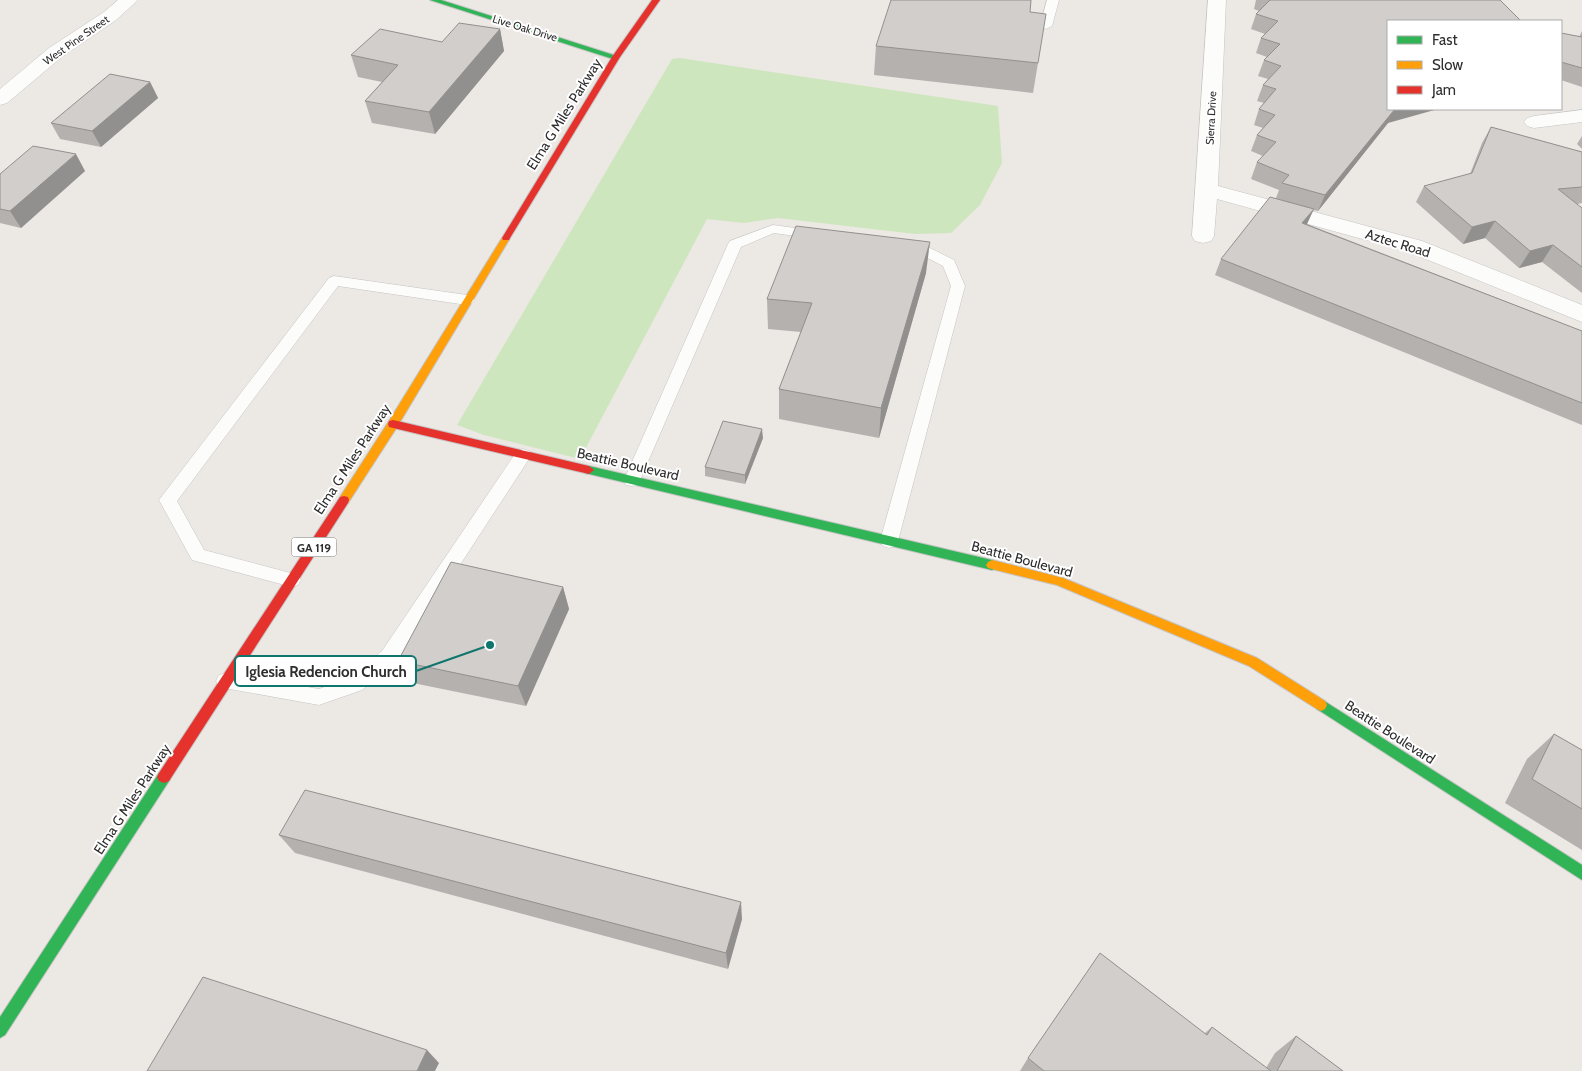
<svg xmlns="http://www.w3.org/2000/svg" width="1582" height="1071" viewBox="0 0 1582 1071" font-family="Cabin,sans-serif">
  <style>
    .green { fill: #cee6be }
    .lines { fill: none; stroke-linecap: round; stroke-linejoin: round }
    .lane-casing { stroke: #c5c4c5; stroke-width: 1 }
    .street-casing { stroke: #c5c4c5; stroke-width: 1 }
    .fast-casing { stroke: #c5c4c5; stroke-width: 2 }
    .slow-casing { stroke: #c5c4c5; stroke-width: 2 }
    .jam-casing { stroke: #c5c4c5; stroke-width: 2 }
    .lane { fill: #fcfcfb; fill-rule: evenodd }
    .street { fill: #fcfcfb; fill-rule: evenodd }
    .fast { fill: #30b455; fill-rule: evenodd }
    .slow { fill: #ff9f0a; fill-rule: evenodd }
    .jam { fill: #e5322d; fill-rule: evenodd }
    .wall { fill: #b4b1af }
    .shaded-wall { fill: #92908e }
    .building { fill: #d1cecb; stroke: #92908e }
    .labels { text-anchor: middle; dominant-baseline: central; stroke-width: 4; stroke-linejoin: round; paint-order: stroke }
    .far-street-label { font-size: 11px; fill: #2e2e2e; stroke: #fff }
    .shield { fill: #fff; stroke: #6d6d6d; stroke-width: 1 }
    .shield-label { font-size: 12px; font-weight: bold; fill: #2e2e2e }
    .street-label { font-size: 14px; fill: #2e2e2e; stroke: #fff }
    .leader { fill: none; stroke: #0f766e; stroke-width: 2 }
    .callout-dot { fill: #0f766e; stroke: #fff; stroke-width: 2 }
    .callout { fill: #fff; stroke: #0f766e; stroke-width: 2 }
    .callout-label { font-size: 15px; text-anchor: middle; font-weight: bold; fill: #2e2e2e }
  </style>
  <rect width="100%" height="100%" fill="#ece8e4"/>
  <path class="green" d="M680,58l318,48 4,57 -22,42 -29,28 -36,1 -137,-16 -34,5 -37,-4 -127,240 -96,-24 -27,-10 215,-366z"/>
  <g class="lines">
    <defs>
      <g id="lane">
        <path d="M1047,0h12l-7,26 -6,3 -6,-3z"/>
        <path d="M773,225l44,6 5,1 2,3 -2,3 -5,1 -43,-6 -33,14 -101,233 -2,5 -6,1 -6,-1 -2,-5 104,-236 2,-3z"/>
        <path d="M907,242l15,2 32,16 11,26 -67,255 -3,5 -6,2 -6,-2 -3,-5 71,-255 -8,-20 -29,-15 -12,-2 -2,-3 2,-3z"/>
        <path d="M334,276l133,19 5,2 2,3 -2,3 -5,2 -129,-19 -161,215 27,49 94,25 3,5 -3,5 -6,2 -100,-27 -33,-60 170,-222z"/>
        <path d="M523,449l6,2 2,4 -2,4 -133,204 -34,27 -43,15 -100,-18 -3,-6 3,-6 7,-2 93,16 29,-11 34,-27 135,-200z"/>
      </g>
      <g id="street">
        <path d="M118,0h20l-22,20 -53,36 -56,47 -7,2v-16l49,-41 55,-36z"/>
        <path d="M1208,0h18l-8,186 204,55 160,64v17l-176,-71 -189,-52 -3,37 -3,5 -8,2 -8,-2 -3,-5z"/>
        <path d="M1582,110v12l-48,6 -7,-2 -3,-4 3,-4 7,-2z"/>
      </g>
      <g id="fast">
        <path d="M430,0h11l179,57 -7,2z"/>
        <path d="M589,466l403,94 4,2 2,3 -2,3 -4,2 -407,-97 -1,-3z"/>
        <path d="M1321,699l261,166v15l-265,-171 -2,-4 2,-4z"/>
        <path d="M164,771l5,2 2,4 -2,4 -164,254 -5,3v-21l159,-244z"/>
      </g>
      <g id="slow">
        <path d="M506,235l4,3 -113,189 -49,76h-8l-1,-3 1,-3 49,-76 113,-183z"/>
        <path d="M992,560l71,18 194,80 68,43 2,4 -2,4 -4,2 -4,-2 -68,-43 -192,-81 -69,-17 -2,-3 2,-3z"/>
      </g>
      <g id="jam">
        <path d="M652,0h8l-40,57 -110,181 -1,2h-6l-1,-2 110,-181z"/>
        <path d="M393,420l196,46 5,4 -5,4 -200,-47 -1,-3 1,-3z"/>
        <path d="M344,496l4,1 1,3 -1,3 -179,278 -5,2 -5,-2 -2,-4 2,-4 181,-276z"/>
      </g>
    </defs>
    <use href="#lane" class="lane-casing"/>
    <use href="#street" class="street-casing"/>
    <use href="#fast" class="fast-casing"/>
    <use href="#slow" class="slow-casing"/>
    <use href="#jam" class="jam-casing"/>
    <use href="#lane" class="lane"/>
    <use href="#street" class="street"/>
    <use href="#fast" class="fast"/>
    <use href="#slow" class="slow"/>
    <use href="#jam" class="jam"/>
  </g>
  <g class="wall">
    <path d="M1256,0h244l-112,123 -70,88 -5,-1 -6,14 275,107v94l-367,-150 6,-16 55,-61 3,-8 -28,-11 6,-17 6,-6 -12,-5 6,-16 6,-7 -9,-3 5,-16 5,-6 -7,-2 6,-16 5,-6 -10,-3 6,-16 3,-3 -11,-4 5,-15 4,-4 -14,-5 5,-15 3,-3 -5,-2z"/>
    <path d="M1030,12l8,51 -5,30 -159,-18 2,-29z"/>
    <path d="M500,29l4,22 -69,83 -63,-11 -7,-22 17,-19 -24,-5 -7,-22 91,-13z"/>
    <path d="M1582,31v56l-21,-7v-47l18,4z"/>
    <path d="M150,82l8,16 -57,49 -41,-8 -9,-16z"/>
    <path d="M1491,127l91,25v51l-5,1 5,4v85l-40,-31 -23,6 -34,-30 -22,6 -47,-42 8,-16 46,-12 12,-31z"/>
    <path d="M1582,136v13l-5,-5z"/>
    <path d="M85,171l-64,57 -21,-5v-49z"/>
    <path d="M926,273l-47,165 -100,-19v-30l22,-57 -33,-3 -1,-30z"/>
    <path d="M763,438l-18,46 -40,-8v-9z"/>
    <path d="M563,587l6,22 -43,97 -118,-24 -10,-21z"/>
    <path d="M1554,734l28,16v100l-77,-47 22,-44z"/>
    <path d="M279,835l463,84 -14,50 -433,-116z"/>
    <path d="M1212,1027l54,41 9,-15 21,-17 47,35h-323l8,-13 177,-25z"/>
  </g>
  <g class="shaded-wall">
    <path d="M500,29l4,22 -69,83 -6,-22z"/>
    <path d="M150,82l8,16 -57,49 -9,-16z"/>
    <path d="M1395,109h43l-50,14 -70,88 7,-16z"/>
    <path d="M76,154l9,17 -64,57 -11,-17z"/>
    <path d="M1314,209l-8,17 -4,-3z"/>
    <path d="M1495,221l-10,17 -22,6 9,-17z"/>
    <path d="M930,242l-4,31 -47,165 2,-30z"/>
    <path d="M1553,245l-11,17 -23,6 11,-17z"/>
    <path d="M762,429l1,9 -18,46v-9z"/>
    <path d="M563,587l6,22 -43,97 -8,-20z"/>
    <path d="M741,902l1,17 -14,50 -2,-16z"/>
    <path d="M427,1050l12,13 -4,8h-18z"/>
  </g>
  <g class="building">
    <path d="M891,0h140l-1,12 16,2 -8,49 -162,-17z"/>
    <path d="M1270,0h230l21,21h-133v88h7l-70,86 -43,-12 7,-8 -32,-13 19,-20 -19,-7 18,-20 -16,-6 17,-20 -13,-4 18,-19 -17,-6 16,-16 -19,-6 17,-17 -22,-7z"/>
    <path d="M459,23l41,6 -71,83 -64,-11 33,-36 -47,-10 29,-26 62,13z"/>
    <path d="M1561,33l21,4v31l-21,-6z"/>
    <path d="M110,74l40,8 -58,49 -41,-8z"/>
    <path d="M1491,127l91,25v35l-24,2 24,19v59l-29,-22 -23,6 -35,-30 -23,6 -48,-41 48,-13z"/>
    <path d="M33,146l43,8 -66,57 -10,-2v-35z"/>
    <path d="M1270,197l44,12 -12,14 280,108v72l-361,-144z"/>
    <path d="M796,226l134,16 -49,166 -102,-19 33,-86 -45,-4z"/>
    <path d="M723,421l39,8 -17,46 -40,-8z"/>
    <path d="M451,562l112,25 -45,99 -120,-25z"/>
    <path d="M1554,734l28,16v59l-50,-30z"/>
    <path d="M305,790l436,112 -15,51 -447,-118z"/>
    <path d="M1100,953l107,82 5,-8 59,44h-227l-16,-13z"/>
    <path d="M203,977l224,73 -10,21h-270z"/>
    <path d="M1296,1036l47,35h-66z"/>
  </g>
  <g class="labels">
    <g class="far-street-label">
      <text transform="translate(525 28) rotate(17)">Live Oak Drive</text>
      <text transform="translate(76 40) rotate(-35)">West Pine Street</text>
      <text transform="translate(1211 118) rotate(-87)">Sierra Drive</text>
    </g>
    <rect class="shield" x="291.5" y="537.5" width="45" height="19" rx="4"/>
    <g class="shield-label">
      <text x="314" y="547">GA 119</text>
    </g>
    <g class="street-label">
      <text transform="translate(564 114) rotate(-58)">Elma G Miles Parkway</text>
      <text transform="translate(1398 243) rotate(17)">Aztec Road</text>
      <text transform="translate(352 459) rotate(-57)">Elma G Miles Parkway</text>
      <text transform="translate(628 464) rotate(13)">Beattie Boulevard</text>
      <text transform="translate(1022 559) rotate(15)">Beattie Boulevard</text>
      <text transform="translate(1390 732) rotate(33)">Beattie Boulevard</text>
      <text transform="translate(132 799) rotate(-57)">Elma G Miles Parkway</text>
    </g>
  </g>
  <path class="leader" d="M490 645L416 671"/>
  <circle class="callout-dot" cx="490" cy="645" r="5"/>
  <rect class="callout" x="235" y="656" width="181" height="30" rx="5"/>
  <g class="callout-label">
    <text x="326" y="677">Iglesia Redencion Church</text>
  </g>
  <rect x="1387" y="20" width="175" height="90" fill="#ffffff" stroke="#ababab"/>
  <rect x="1397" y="36" width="25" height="8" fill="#30b455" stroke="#ababab"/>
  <text x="1432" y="45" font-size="15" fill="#2e2e2e">Fast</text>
  <rect x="1397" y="61" width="25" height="8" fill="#ff9f0a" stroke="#ababab"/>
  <text x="1432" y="70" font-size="15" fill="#2e2e2e">Slow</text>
  <rect x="1397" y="86" width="25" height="8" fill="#e5322d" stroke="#ababab"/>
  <text x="1432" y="95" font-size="15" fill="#2e2e2e">Jam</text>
</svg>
